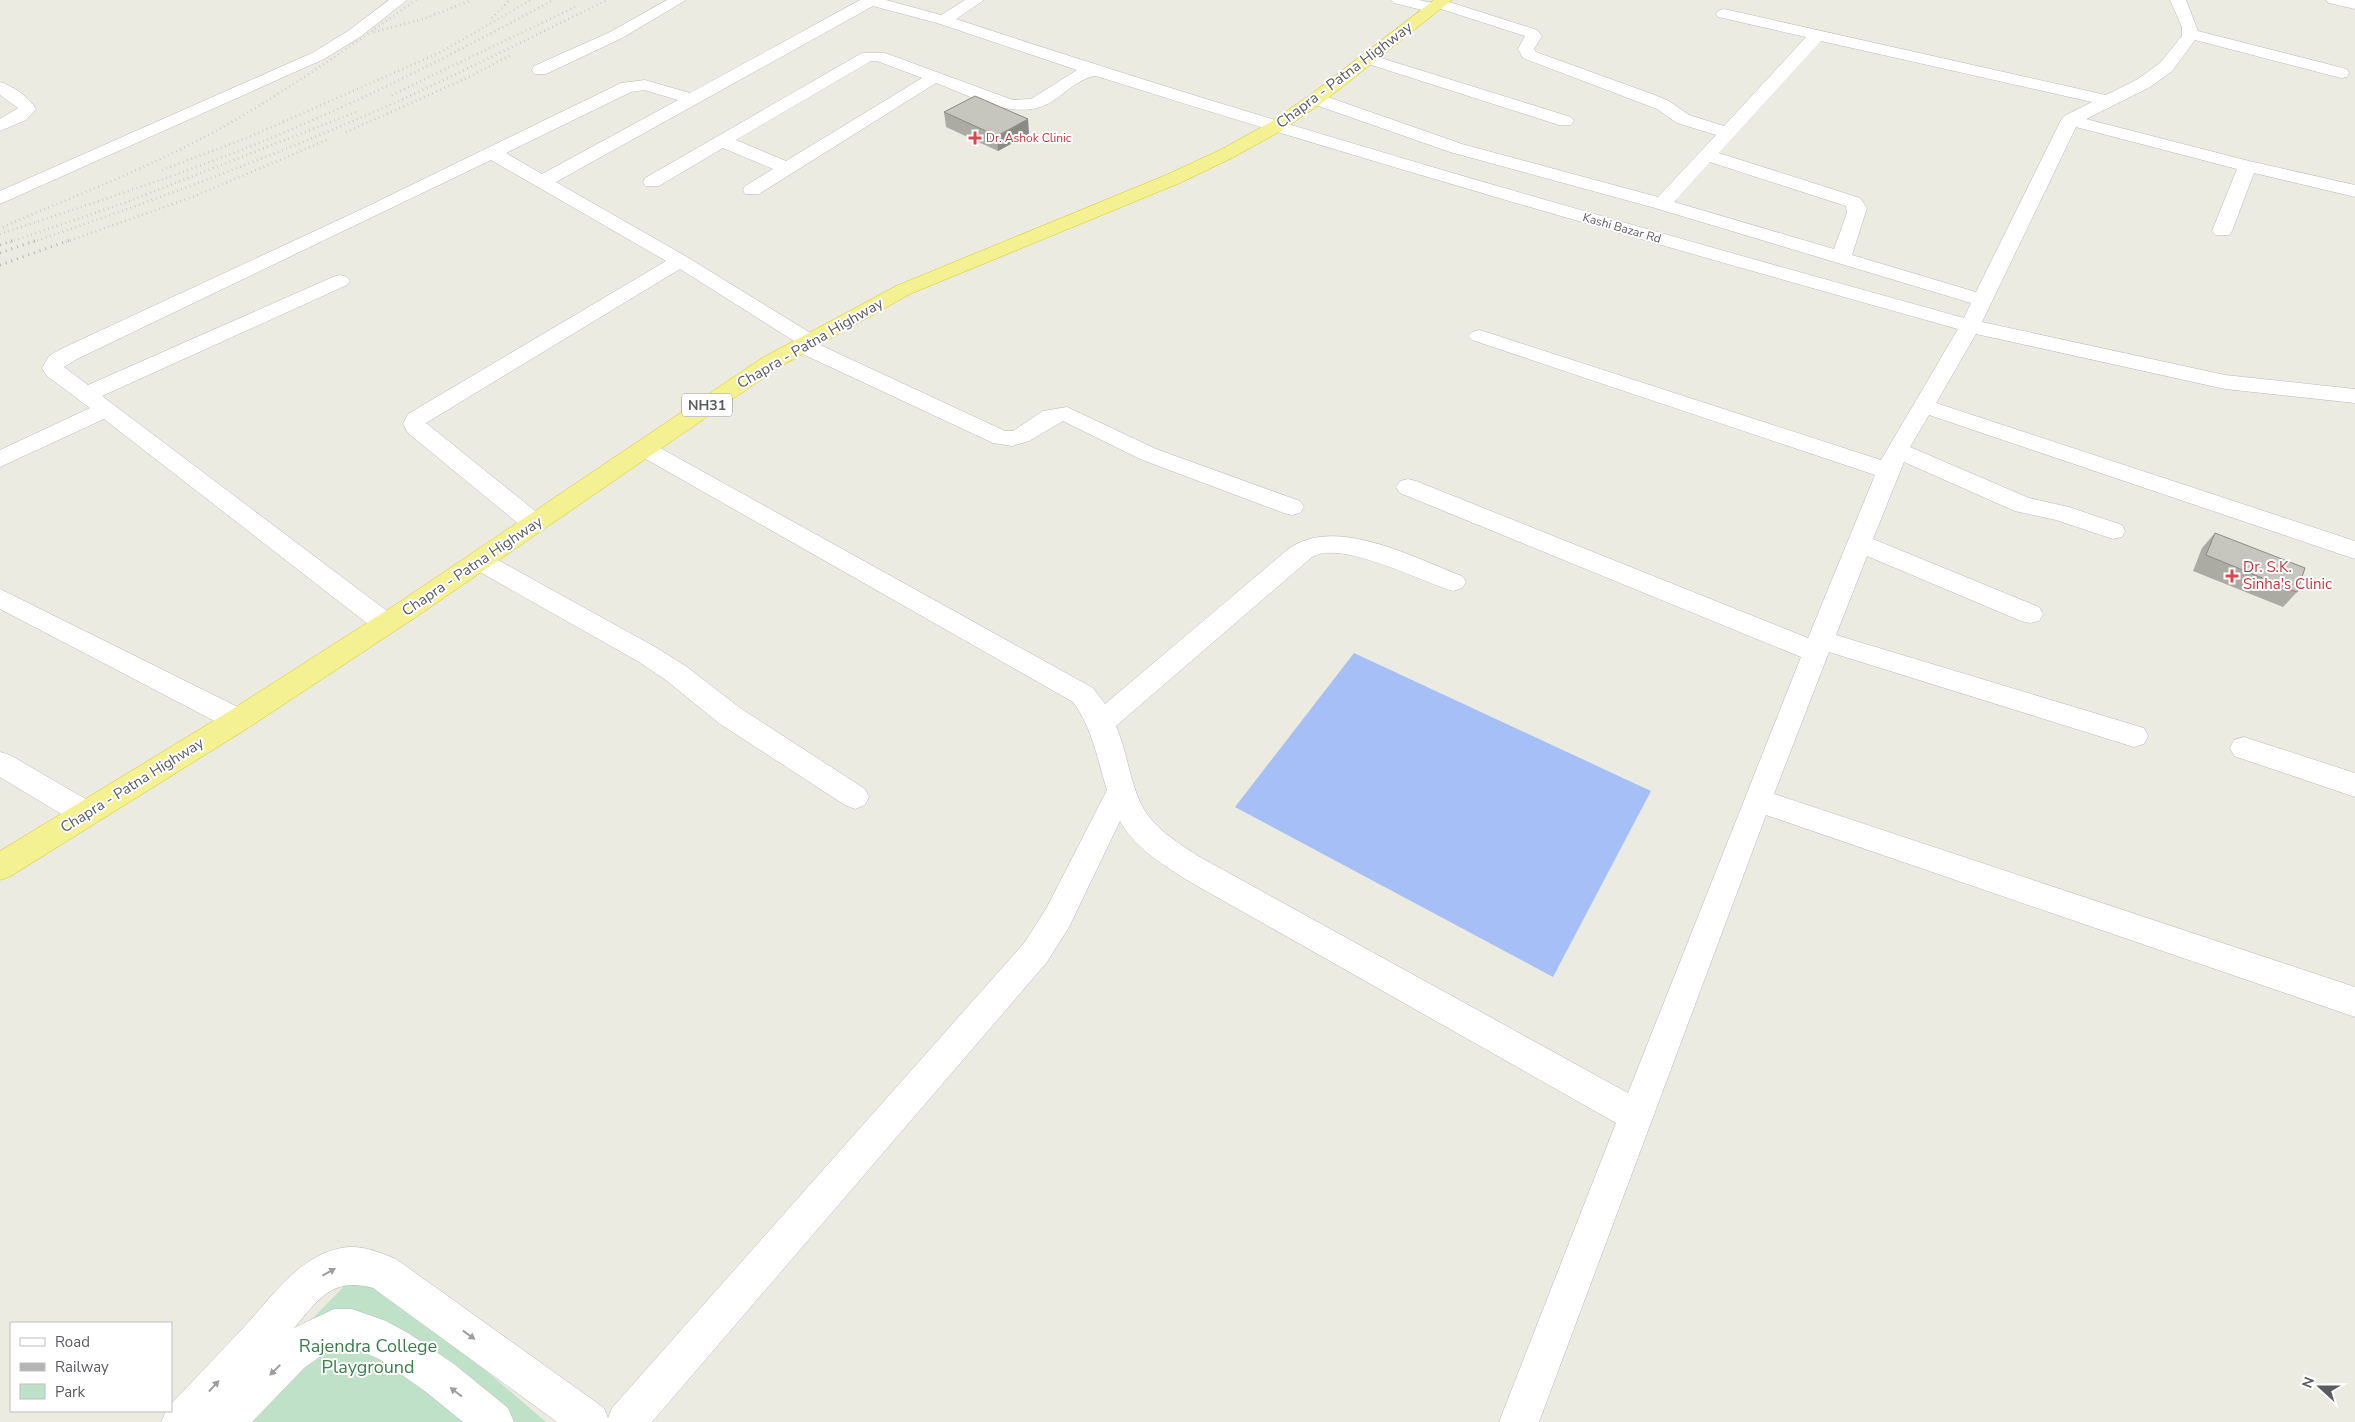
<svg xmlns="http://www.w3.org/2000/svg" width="2355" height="1422" viewBox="0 0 2355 1422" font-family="'Nunito Sans',sans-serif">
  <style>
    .green { fill: #bfe1c7 }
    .water { fill: #a6c0f7 }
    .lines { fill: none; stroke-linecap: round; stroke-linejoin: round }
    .minor-casing { stroke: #b9b9bf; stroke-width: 1 }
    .highway-casing { stroke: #d9ca14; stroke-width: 1 }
    .minor { fill: #fff; fill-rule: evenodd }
    .highway { fill: #f3f191; fill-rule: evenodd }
    .rail-far1 { stroke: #b4b4b5; stroke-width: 2.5; stroke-dasharray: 0.5 4; stroke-linecap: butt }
    .rail { stroke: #b4b4b5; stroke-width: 3; stroke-dasharray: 1 5; stroke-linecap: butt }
    .wall { fill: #abaaa3 }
    .shaded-wall { fill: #8b8b85 }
    .building { fill: #c7c6be; stroke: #8b8b85 }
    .oneway { fill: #9c9da0 }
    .health-dot { fill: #e0444e; stroke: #fff; stroke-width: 2 }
    .labels { text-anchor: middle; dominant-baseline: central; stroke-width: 4; stroke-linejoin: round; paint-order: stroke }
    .far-health-label { font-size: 12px; fill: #be3a42; stroke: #fff; text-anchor: start }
    .far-street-label { font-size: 12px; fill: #5a5b61; stroke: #fff }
    .shield { fill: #fff; stroke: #8c8c90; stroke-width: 1 }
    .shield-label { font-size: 14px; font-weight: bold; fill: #5a5b61 }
    .street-label { font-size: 15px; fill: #5a5b61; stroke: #fff }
    .health-label { font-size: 15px; fill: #be3a42; stroke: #fff; text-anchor: start }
    .near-park-label { font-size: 18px; fill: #3b7e4e; stroke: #fff }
  </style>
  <rect width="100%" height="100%" fill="#ebebe1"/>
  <path class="green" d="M364,1266l182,156h-335z"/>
  <path class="water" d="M1354,653l297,138 -98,186 -318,-170z"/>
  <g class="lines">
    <defs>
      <g id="minor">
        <path d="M389,0h18l-47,37 -36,22 -324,145v-13l312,-138 36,-22z"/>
        <path d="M667,0h19l-64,38 -76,36h-12l-2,-4 2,-4 76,-34z"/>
        <path d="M860,0h26l55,15 24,-15h19l-28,19c332,110 670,205 1008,299l7,-15 -316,-95 -205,-56 -140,-49 -3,-4 3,-4h12l140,49 196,53 58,-62 -39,-12 -20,-14 -134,-51 -5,-9 7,-13 -84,-27 -7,4 -40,-10 -3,-3h28l14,3 2,-2 8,-1 94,30 5,6 -8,13 2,3 116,42 17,7 20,14 35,11 82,-89 -88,-20 -2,-3 2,-3 6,-2 382,86 32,-16 22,-16 22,-27v-9l-12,-27h16l12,31 149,38 2,4 -2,4 -6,1 -146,-38 -23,31 -22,16 -64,32 163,42 106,24v12l-101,-24 -22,58 -3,4h-14l-3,-4 25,-62 -161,-42 -94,195 243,53 130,14v14l-130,-14 -249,-55 -40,69 419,138v18l-426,-144 -19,32 119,51 40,9 53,18 3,6 -3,6 -9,2 -57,-19 -41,-9 -111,-49 -31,77 166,68 4,7 -4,7 -9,2 -9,-2 -154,-65 -31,79 298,90 10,3 4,8 -4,8 -10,3 -305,-95 -55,142 581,193v30l-589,-202 -227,607h-40l117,-299 -431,-244c-24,-16 -51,-32 -65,-58l-51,106 -22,35 -395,460h-95l-184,-134c-41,-11 -54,11 -79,40l40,-19h18l34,12 22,12 46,31 54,44 6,14h-51l-37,-30 -45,-32 -29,-13h-18l-30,21 -52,54h-91l5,-11h5v-7c25,-26 49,-52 74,-78 27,-29 54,-70 96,-78 19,-4 38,4 55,11l208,149 4,10 4,-10 413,-466 22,-35 60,-117c-10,-31 -14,-61 -34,-88l-436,-248 -4,-5 4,-5 8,-3 8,3 440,244 12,16 181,-153c46,-38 128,7 176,25l4,6 -4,6 -9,3c-31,-9 -113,-52 -141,-34l-196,169c11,25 13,53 25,78 11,23 36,38 57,52l430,237 173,-436 -401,-164 -4,-6 4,-6 8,-2 8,2 392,157 67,-163 -403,-135 -4,-4 4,-4 7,-2 7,2 395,128 77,-131c-289,-81 -576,-163 -862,-253 -17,2 -29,16 -43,25 -37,23 -81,-5 -117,-18l-177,111h-14l-2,-4 2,-4 28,-17 -50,-21 -64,38h-14l-2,-4 2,-4 217,-125h23l128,47 18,-1 46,-29 -140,-47 -64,-17 -317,176 131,75 130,80 4,4 -3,3 187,87h8l30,-20 24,-4 89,42 144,52 4,6 -4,6 -8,2 -8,-2 -144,-54 -77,-38 -34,20 -17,5 -19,-3 -199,-93 -3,-5 3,-4 -114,-72 -254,154 118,95 3,6 -3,6 -9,2 -9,-2 -118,-97 -5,-9 5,-10 258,-153 -175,-101 -414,199 -13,8 24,18 245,-108 7,-2 7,2 3,4 -3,4 -245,111 293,221 4,7 -4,7 -9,3 -9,-3 -273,-212 -104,48v-17l90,-42 -43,-32 -5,-8 7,-12 12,-7 299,-139 261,-127 24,-3 45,13zM1821,41l271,61 -28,14 -3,4 -85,172 -124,-37 15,-47 -7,-10 -141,-45zM871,61h6l45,17 -136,83 -50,-21zM644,90l34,10 -136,74 -36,-21 125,-61zM1710,162l136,44 1,7 -13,36 -160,-47z"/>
        <path d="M2326,0h29v9l-26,-6z"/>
        <path d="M1368,54l203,63 3,4 -3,4h-12l-197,-63 -2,-3 2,-3z"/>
        <path d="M0,82c12,3 30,16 36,27l-10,11 -26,11v-12l18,-11 -18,-13z"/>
        <path d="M480,552l9,3 168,93 30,19 53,41 125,81 4,8 -4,8 -10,4 -10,-4 -125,-81 -53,-43 -28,-19 -168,-95 -3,-6 3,-6z"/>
        <path d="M0,589l248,123 4,8 -4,8 -10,3 -10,-3 -228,-119z"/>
        <path d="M2244,737l111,36v24l-121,-41 -4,-8 4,-8z"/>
        <path d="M0,752l10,3 86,50 5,9 -5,9 -10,3 -10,-3 -76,-46z"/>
      </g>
      <path id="highway" d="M1434,0h18l-130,103 -41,28 -49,27 -52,25 -270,111 -132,74 -362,249 -168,111 -237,148 -11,4v-29l228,-139 170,-109 364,-245 134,-72 270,-111 54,-25 49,-27 41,-28z"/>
    </defs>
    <use href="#minor" class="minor-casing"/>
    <use href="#highway" class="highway-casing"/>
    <use href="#minor" class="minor"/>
    <use href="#highway" class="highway"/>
    <g class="rail-far1">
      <path d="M492,18l18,-18"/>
      <path d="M374,32l49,-13 49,-19"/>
      <path d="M392,95l185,-89"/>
      <path d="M346,132l121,-54 44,-23"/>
      <path d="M162,170l87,-33 192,-85 90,-52"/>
      <path d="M3,227c69,-30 140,-57 207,-93 72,-39 139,-87 206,-134"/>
      <path d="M0,234c93,-31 187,-61 278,-99 94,-39 185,-86 275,-135"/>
      <path d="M10,242l117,-40 229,-90"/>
      <path d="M33,242c99,-34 198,-70 294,-110 95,-39 188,-87 280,-132"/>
      <path d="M66,242l129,-46 134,-57"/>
    </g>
    <g class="rail">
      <path d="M0,245l14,-5"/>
      <path d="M0,253l37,-13"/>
      <path d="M0,265l70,-25"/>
    </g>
  </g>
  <g class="wall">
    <path d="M944,112l85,22 -31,17 -52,-24z"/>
    <path d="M2215,533l82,59 -14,15 -90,-36 9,-23z"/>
  </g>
  <path class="shaded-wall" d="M1028,119l1,15 -31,17 -1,-15z"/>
  <g class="building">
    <path d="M975,96l53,23 -31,17 -53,-24z"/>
    <path d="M2215,533l90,35 -8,24 -91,-37z"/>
  </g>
  <defs><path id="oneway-solid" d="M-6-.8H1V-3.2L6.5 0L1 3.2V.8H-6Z" transform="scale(1.25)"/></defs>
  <g class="oneway">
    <use href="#oneway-solid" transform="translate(329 1272) rotate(-29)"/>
    <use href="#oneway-solid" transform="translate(469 1335) rotate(36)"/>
    <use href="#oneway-solid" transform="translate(275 1370) rotate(135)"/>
    <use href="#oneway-solid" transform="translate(214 1386) rotate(-47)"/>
    <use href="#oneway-solid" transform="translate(456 1392) rotate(-143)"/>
  </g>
  <g class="health-dot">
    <path d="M972.5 130.5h5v5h5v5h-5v5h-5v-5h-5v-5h5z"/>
    <path d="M2229.5 568.5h5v5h5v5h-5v5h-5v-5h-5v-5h5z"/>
  </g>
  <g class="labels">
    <g class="far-health-label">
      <text x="986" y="138">Dr. Ashok Clinic</text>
    </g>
    <g class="far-street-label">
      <text transform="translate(1622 228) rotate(16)">Kashi Bazar Rd</text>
    </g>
    <rect class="shield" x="682" y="393.5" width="50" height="23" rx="4"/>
    <g class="shield-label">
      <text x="707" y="405">NH31</text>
    </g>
    <g class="street-label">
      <text transform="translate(1344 75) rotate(-37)">Chapra - Patna Highway</text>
      <text transform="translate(810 343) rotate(-30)">Chapra - Patna Highway</text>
      <text transform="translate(472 566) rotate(-34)">Chapra - Patna Highway</text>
      <text transform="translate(132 785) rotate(-32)">Chapra - Patna Highway</text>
    </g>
    <g class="health-label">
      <text x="2243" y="567">Dr. S.K.<tspan x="2243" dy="17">Sinha's Clinic</tspan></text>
    </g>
    <g class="near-park-label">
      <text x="368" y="1346">Rajendra College<tspan x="368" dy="21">Playground</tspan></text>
    </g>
  </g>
  <rect x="10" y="1322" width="162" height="90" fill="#ffffff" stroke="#bdbdc0"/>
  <rect x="20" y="1338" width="25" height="8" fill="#ffffff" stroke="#bdbdc0"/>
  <text x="55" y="1347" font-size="15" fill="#5a5b61">Road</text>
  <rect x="20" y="1363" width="25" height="8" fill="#b4b4b5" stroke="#bdbdc0"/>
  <text x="55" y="1372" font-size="15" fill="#5a5b61">Railway</text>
  <rect x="20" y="1384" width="25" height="15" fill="#bfe1c7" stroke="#bdbdc0"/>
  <text x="55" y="1397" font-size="15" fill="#5a5b61">Park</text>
  <g transform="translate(2320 1387) rotate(291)" stroke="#ffffff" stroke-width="4" paint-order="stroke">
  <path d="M0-4L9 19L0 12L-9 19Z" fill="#5a5b61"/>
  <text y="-8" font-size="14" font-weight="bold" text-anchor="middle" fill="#5a5b61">N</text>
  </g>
</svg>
